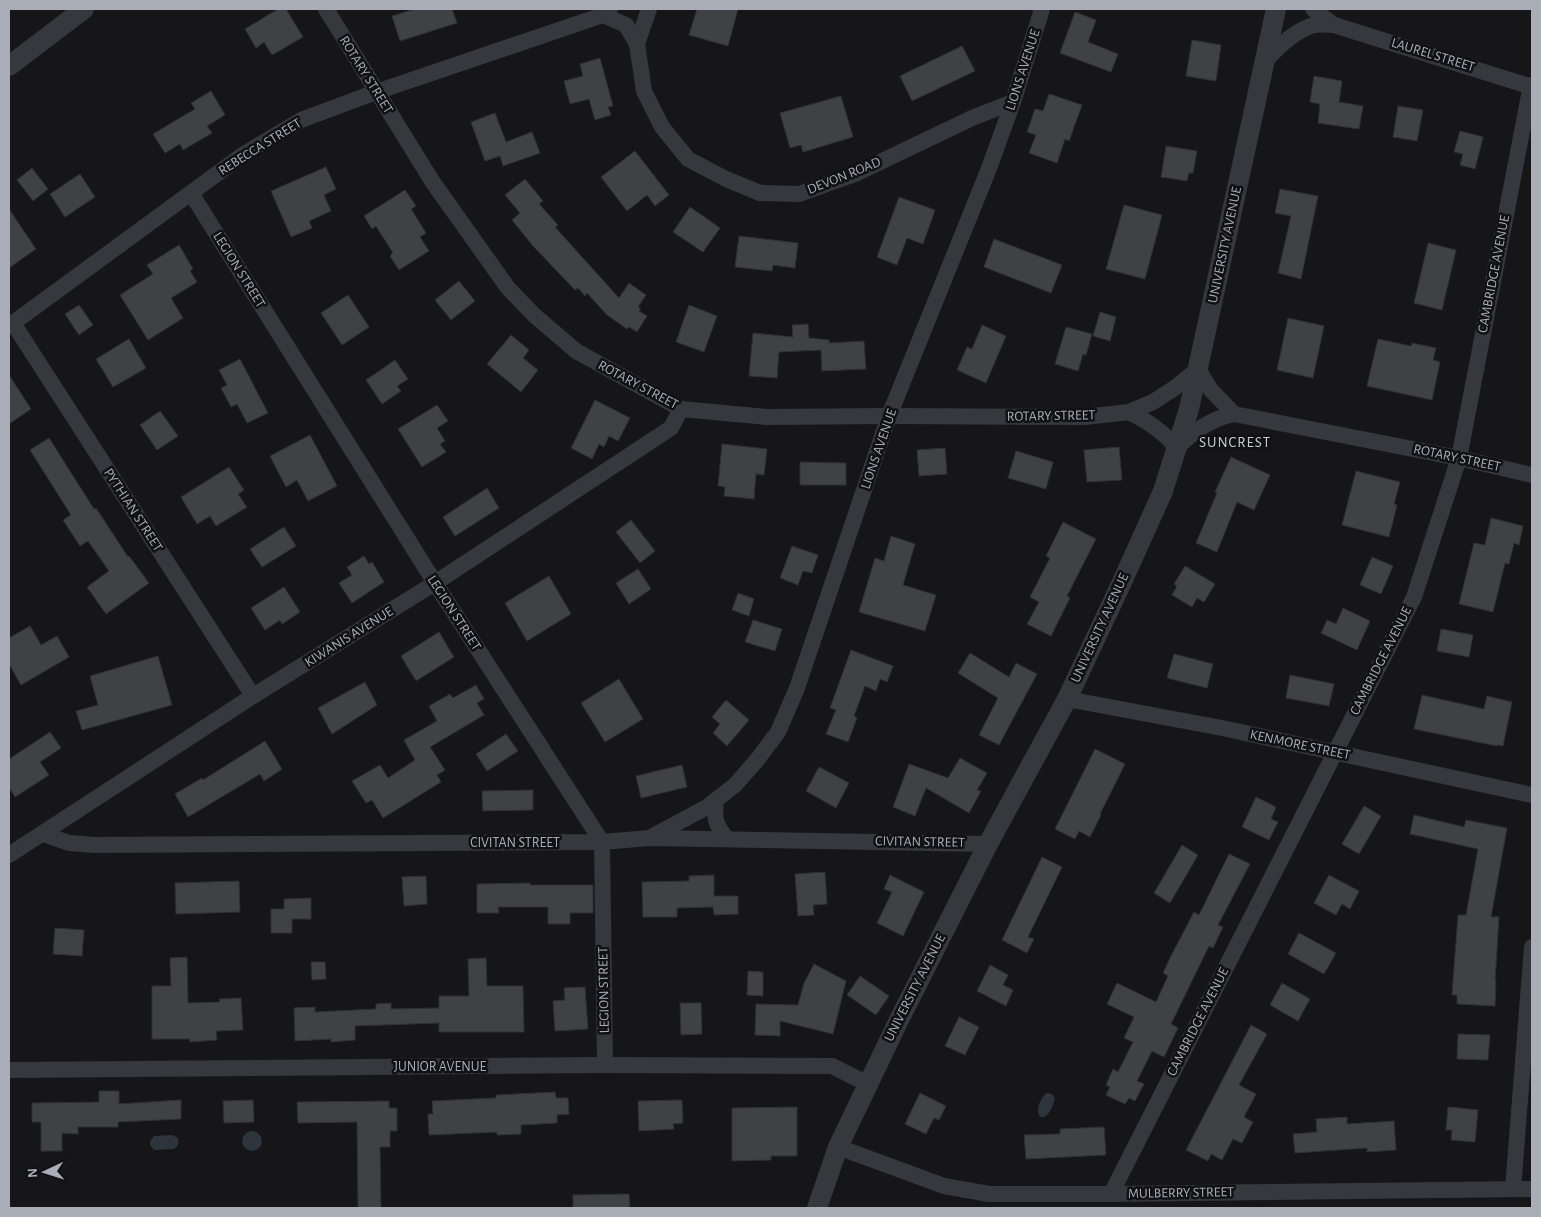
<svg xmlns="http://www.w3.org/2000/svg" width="1541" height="1217" viewBox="0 0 1541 1217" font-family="'Alegreya Sans',sans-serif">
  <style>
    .water { fill: #2c353c }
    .building { fill: #404145; stroke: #303034 }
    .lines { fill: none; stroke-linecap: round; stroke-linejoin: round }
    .minor { stroke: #37383d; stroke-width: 16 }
    .tertiary { stroke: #37383d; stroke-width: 20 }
    .labels { text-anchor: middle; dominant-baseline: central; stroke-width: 5; stroke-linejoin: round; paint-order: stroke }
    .street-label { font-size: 14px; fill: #a8adb8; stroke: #111113 }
    .neighbourhood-label { font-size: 15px; letter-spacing: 1px; fill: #c9ccd4; stroke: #111113 }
  </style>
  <rect width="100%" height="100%" fill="#161618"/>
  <g class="water">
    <path d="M1046,1093l6,1c4,4 3,5 1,11 -10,25 -24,7 -7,-12z"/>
    <circle cx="252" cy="1141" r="10"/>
    <path d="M172,1135l6,3c1,6 0,9 -5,11l-19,1 -4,-5v-4l4,-5z"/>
  </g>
  <g class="building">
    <path d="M278,9h8l17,28 -31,18 -8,-13 -8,6 -11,-19z"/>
    <path d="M415,9h37l5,14 -57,18 -8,-25z"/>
    <path d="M697,9h41l-10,37 -39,-11z"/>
    <path d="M1075,12l21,8 -8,22 30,12 -7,18 -51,-19z"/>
    <path d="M1192,40l29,5 -5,36 -30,-5z"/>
    <path d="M962,46l13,25 -63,30 -12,-25z"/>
    <path d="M600,58l13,48 -5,1 3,8 -16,5 -6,-21 -19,5 -6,-23 19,-5 -3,-12z"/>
    <path d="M1314,76l28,5 -3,21 24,4 -4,23 -41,-6 2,-19 -10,-2z"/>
    <path d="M211,91l14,24 -18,11 5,7 -29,17 -3,-6 -15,9 -12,-19 42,-25 -4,-6z"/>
    <path d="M1049,94l33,11 -13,36 -4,-2 -8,24 -28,-10 7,-18 -9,-3 8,-23 8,2z"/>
    <path d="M841,96l12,41 -50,15 -2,-7 -11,3 -10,-35z"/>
    <path d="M1398,106l25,4 -6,31 -24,-4z"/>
    <path d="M495,113l11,29 26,-10 8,21 -37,13 -3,-10 -15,5 -14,-39z"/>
    <path d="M1460,131l23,6 -8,32 -15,-4 3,-11 -9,-2z"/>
    <path d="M1166,146l31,5 -4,22h-4l-2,8 -26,-4z"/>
    <path d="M635,151l34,44 -14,11 -8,-11 -20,16 -26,-34z"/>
    <path d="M326,167l10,22 -12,6 7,16 -22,10 3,7 -21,9 -20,-46z"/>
    <path d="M32,168l16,21 -15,12 -16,-21z"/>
    <path d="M80,174l15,23 -30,20 -15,-23z"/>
    <path d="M525,179l18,22 -4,3 19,21 -3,2 64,71 10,-15 17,12 -8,12 3,2 -2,2 8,5 -10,16 -8,-5 -2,2 -20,-14 -20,-22 -2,3 -7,-8 -3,2 -42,-44 -21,-26 8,-7 -15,-18z"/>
    <path d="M1280,189l38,7 -17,83 -23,-6 13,-57 -16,-3z"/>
    <path d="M405,190l11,16 -5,3 15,24 -6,4 9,14 -30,19 -9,-14 3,-3 -17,-27 -4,3 -8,-13z"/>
    <path d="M899,197l36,13 -12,34 -16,-6 -10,27 -20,-8z"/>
    <path d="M1124,205l38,10 -17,64 -39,-10z"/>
    <path d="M690,207l30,21 -17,24 -30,-20z"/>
    <path d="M9,209l27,40 -27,19z"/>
    <path d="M739,236l59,7 -3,25 -22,-3 -1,6 -37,-4z"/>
    <path d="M994,239l68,26 -11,28 -67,-26z"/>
    <path d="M1428,243l28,7 -14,60 -28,-7z"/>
    <path d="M179,245l14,24 -3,2 7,11 -26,16 12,20 -35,22 -28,-45 33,-21 -6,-9z"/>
    <path d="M459,281l16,20 -24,19 -16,-20z"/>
    <path d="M348,295l21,32 -27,18 -21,-32z"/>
    <path d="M79,305l14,20 -14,10 -14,-21z"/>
    <path d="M689,305l28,11 -13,36 -28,-10z"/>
    <path d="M1100,312l16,5 -6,24 -17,-5z"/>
    <path d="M1288,318l36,8 -11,52 -36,-8z"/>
    <path d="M808,324l1,14 20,2v3l35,-2 2,28 -44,2 -1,-21 -42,2 -2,26 -28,-2 4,-43 40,4 -1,-12z"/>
    <path d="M982,325l24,11 -20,47 -29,-13 10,-23 5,2z"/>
    <path d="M1066,327l26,7 -6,21 -3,-1 -5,17 -23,-7z"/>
    <path d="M511,335l18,15 -6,8 15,12 -17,22 -34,-28z"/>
    <path d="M129,339l17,29 -33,19 -17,-28z"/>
    <path d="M1378,339l33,7 1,-3 24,5 -3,12 7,2 -8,38 -65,-14z"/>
    <path d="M240,359l28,54 -21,10 -10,-19 -6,3 -10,-19 6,-3 -8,-15z"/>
    <path d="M395,360l13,19 -11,7 4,5 -19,13 -16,-24z"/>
    <path d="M9,375l22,34 -22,15z"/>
    <path d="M595,400l35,18 -12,23 -9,-5 -5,11 -5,-3 -7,15 -21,-11z"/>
    <path d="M437,405l11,16 -11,7 8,13 -5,3 6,8 -24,15 -24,-38z"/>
    <path d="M160,411l18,25 -21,14 -17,-25z"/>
    <path d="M310,435l27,51 -29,15 -11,-21 -11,7 -16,-31z"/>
    <path d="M49,438l45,71 2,-1 32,49 1,-1 20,27 -43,31 -19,-27 22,-16 -21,-30 -8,5 -17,-26 8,-5 -41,-65z"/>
    <path d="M722,444l45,5 -3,26 -8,-1 -2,25 -30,-3 1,-9 -7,-1z"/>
    <path d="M1119,447l3,33 -35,2 -3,-32z"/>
    <path d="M945,448l2,26 -28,2 -2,-26z"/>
    <path d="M1016,451l37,11 -7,27 -38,-11z"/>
    <path d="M1231,457l39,18 -16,35 -17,-8 -20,50 -21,-9 21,-50 -2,-1z"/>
    <path d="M800,462l46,1v22h-46z"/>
    <path d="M229,467l15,23 -6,4 9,13 -31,19 -6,-10 -13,8 -16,-27z"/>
    <path d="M1356,471l44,11 -6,22 3,1 -8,32 -47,-12z"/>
    <path d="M487,488l12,20 -44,28 -12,-19z"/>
    <path d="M1491,518l32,8 -4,19 -5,-2 -5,21 -4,-1 -12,49 -34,-8 15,-61 11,2z"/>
    <path d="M631,520l24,31 -15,12 -24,-31z"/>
    <path d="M1063,522l33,17 -29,57 3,2 -19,38 -24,-12 12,-22 -9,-5 20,-39 -4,-2z"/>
    <path d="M284,527l12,19 -34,21 -12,-18z"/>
    <path d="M891,536l24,8 -12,41 33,10 -11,36 -66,-19 16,-54 9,3z"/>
    <path d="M792,546l26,9 -6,18 -9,-2 -5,14 -18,-7z"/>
    <path d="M364,556l5,8 3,-2 12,20 -32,21 -13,-20 13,-8 -5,-8z"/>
    <path d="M1372,557l21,9 -12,28 -21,-9z"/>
    <path d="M1185,566l30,18 -11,18 -7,-4 -5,9 -20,-12 5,-9 -3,-2z"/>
    <path d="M638,569l13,20 -22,15 -13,-21z"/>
    <path d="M549,576l22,38 -44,27 -22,-38z"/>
    <path d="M284,587l16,25 -18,12 -2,-4 -15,10 -14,-22z"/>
    <path d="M738,593l16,6 -5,17 -17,-6z"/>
    <path d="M1343,608l27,13 -13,29 -36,-17 6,-13 9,4z"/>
    <path d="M753,620l29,9 -7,22 -30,-9z"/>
    <path d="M30,626l11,19 16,-9 12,21 -48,28 -12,-21v-26z"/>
    <path d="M1441,629l32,6 -4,22 -32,-6z"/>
    <path d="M439,632l15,25 -38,24 -15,-25z"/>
    <path d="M851,650l42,16 -6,16 -7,-3 -4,12 -11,-5 -11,30 3,2 -9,24 -22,-8 10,-24 -6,-2z"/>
    <path d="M970,653l39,24 7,-14 21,11 -38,71 -20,-10 19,-37 -40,-25z"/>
    <path d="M1174,654l39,10 -6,24 -40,-10z"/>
    <path d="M158,656l14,49 -90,25 -6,-19 22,-6 -8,-29z"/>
    <path d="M1290,675l44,9 -5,22 -43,-8z"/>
    <path d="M619,679l24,40 -38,23 -24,-39z"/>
    <path d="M365,682l12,23 -45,29 -14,-26z"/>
    <path d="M476,685l8,14 -7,4 7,12 -54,32 15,23 -8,5 4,7 -58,36 -11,-18 -6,3 -14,-22 28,-16 8,13 27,-18 -11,-20 33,-19 -8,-15 21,-12 3,4z"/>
    <path d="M1422,695l62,14 3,-13 25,6 -9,44 -6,-1v1l-83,-17z"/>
    <path d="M726,700l23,20 -22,26 -14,-13 7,-9 -8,-7z"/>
    <path d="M50,732l11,16 -21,14 9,13 -34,22 -6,-10v-28z"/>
    <path d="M506,734l12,17 -31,20 -11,-17z"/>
    <path d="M265,741l17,28 -18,12 -4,-7 -72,43 -13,-23 27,-16 1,2z"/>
    <path d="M1095,749l30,15 -25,50 1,1 -11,22 -11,-6 -4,8 -20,-10z"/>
    <path d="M960,758l27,15 -10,17 4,1 -12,22 -43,-25 -11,28 -22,-9 16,-43 39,14z"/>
    <path d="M682,765l5,22 -46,11 -5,-22z"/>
    <path d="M819,767l30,16 -13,25 -30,-17z"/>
    <path d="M533,790v20l-50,1 -1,-20z"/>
    <path d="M1256,797l20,10 -5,12 7,3 -9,18 -27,-13z"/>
    <path d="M1364,806l17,10 -22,38 -17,-10z"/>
    <path d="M1414,815l50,12 2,-7 41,8 -16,89h8l-4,64h1l-1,25 -38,-2v-9h-5l6,-80h8l12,-66 -68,-15z"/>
    <path d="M1182,845l16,10 -28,48 -16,-10z"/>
    <path d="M1229,854l21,10 -32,61 5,2 -10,21 -4,-2 -38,78 7,4 -14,29 -12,-6 -15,30 7,3 -9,17 -6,-3 -4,6 -19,-9 4,-8 -4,-2 7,-16 5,3 15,-30 -9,-4 10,-21 -27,-13 10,-21 39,19 12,-26 -5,-3 8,-17 23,-44 5,3z"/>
    <path d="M1042,857l20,10 -34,70 6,2 -7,14 -25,-13z"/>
    <path d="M825,872l2,32 -14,1 1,10 -16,1 -3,-42z"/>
    <path d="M714,875v21h24v18l-24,1 -1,-8 -36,1v9h-34l-1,-35 47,-1v-5z"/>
    <path d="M890,875l34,17 -21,44 -26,-13 15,-31 -8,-3z"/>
    <path d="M1329,875l30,16 -9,18 -8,-5 -6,11 -22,-12z"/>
    <path d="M426,876l1,28 -23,2 -2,-29z"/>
    <path d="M239,881l1,31 -64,2 -1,-31z"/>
    <path d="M530,883v2h63v28h-23v11h-22v-17h-50l1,6h-22v-29z"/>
    <path d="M311,898v21h-19v14h-21v-24h13v-10z"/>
    <path d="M55,928l29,2 -2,26 -29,-2z"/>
    <path d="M1299,933l37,20 -12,21 -36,-20z"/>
    <path d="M187,957l1,46 32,-1 -1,-3 22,-1 2,32 -27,1 1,9 -27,2v-3h-38v-53h19l-1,-28z"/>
    <path d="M486,958l1,28h36l1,46h-85v-9l-84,3v14l-24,2v-3l-36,2 -1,-33 21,-1v5l61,-3v-5l15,-1v6l48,-1v-12h30l-1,-37z"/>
    <path d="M311,962h14l1,17 -14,1z"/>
    <path d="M814,964l32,17 -13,53 -53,-13v15l-25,-1 1,-31 42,1 6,-22z"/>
    <path d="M990,965l18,10 -5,10 10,5 -7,16 -29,-15z"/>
    <path d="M748,971l15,1v24l-16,-1z"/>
    <path d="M860,976l29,20 -13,19 -29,-20z"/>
    <path d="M1282,983l28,16 -12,22 -28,-16z"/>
    <path d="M585,987l3,42 -33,2 -2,-30 12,-1 -1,-12z"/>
    <path d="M680,1003h21l1,31 -21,1z"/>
    <path d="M959,1017l20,10 -14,28 -20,-9z"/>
    <path d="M1251,1025l16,9 -28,51 17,9 -12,23 9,5 -11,21 -9,-4 -11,21 -11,-6 -3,7 -22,-11z"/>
    <path d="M1458,1034l32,1 -2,25 -31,-1z"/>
    <path d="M99,1091h20v13l62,-4v19l-63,3v5h-40v7l-16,-1v18h-21v-29h-9v-19l67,-1z"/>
    <path d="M555,1092l1,6h12l1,16 -12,1v8l-36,2v9l-24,1v-3l-68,3 -1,-21h5l-1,-13 64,-3v-3z"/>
    <path d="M920,1093l26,13 -7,14 -5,-2 -8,16 -21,-10z"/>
    <path d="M253,1100l1,22 -30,1 -1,-22z"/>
    <path d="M682,1100l1,23 -10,1 1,5 -35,2 -1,-30z"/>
    <path d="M389,1101v7h8v23h-7v16h-10l1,61h-23l-1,-86 -59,1 -1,-21z"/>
    <path d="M797,1107v49h-26v4l-39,1v-53z"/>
    <path d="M1448,1107l30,3 -3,32 -24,-2 1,-10h-6z"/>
    <path d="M1347,1117v7l47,-3 2,29 -29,2v-4l-72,5 -2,-19 24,-2 -1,-13z"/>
    <path d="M1104,1127l2,28 -80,4 -2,-24 36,-1v-5z"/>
    <path d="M629,1194l1,14h-57v-13z"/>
  </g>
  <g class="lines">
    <g class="minor">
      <path d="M326,9l106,172 76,107 26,27 42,36 105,58 86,8 122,-1 196,1 44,-5 24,-10 23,-15 22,-18 13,21 23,24"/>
      <path d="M649,9l-12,35 7,47 18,36 26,32 38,20 34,14 39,1 56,-20 117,-56 41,-16"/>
      <path d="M1313,9l21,16"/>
      <path d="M603,15l23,10 11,19"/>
      <path d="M1266,60c13,-13 29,-30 48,-35 6,-1 14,0 20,0l198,62"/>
      <path d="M191,193l244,390 167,259 3,223"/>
      <path d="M13,323l240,373"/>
      <path d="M9,326l235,-172 57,-34 75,-28 227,-77 7,-6"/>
      <path d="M1129,412c20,10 33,19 48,36 17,-17 33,-29 57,-34l225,44 73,17"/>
      <path d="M1067,699l155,29 310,67"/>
      <path d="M716,800c-2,19 -1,24 11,39"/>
      <path d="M43,834l26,9 25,2 508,-3 48,-4 338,6"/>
      <path d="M651,837l56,-30 28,-22 22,-25 21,-28 19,-44 92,-272 99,-245 25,-69 29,-93"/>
      <path d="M9,855l244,-159 182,-113 236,-155 10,-19"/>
      <path d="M9,1070l596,-5 227,1 36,18"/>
      <path d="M838,1147l106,39 45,8h122l421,-5"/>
      <path d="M1513,1189l19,-242"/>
      <path d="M1111,1194l303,-597 45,-139 72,-373h1"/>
    </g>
    <g class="tertiary">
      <path d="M9,66l75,-57"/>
      <path d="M817,1208l21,-61 60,-125 90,-178 79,-145 55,-117 41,-91 26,-82 87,-400"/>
    </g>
  </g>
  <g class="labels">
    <g class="street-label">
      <text transform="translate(1433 55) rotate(17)">LAUREL STREET</text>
      <text transform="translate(1023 70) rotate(-72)">LIONS AVENUE</text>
      <text transform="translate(366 75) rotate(58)">ROTARY STREET</text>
      <text transform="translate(260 147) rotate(-32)">REBECCA STREET</text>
      <text transform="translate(844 176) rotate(-22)">DEVON ROAD</text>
      <text transform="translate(1225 245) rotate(-78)">UNIVERSITY AVENUE</text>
      <text transform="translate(239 270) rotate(58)">LEGION STREET</text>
      <text transform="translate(1494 274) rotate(-79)">CAMBRIDGE AVENUE</text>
      <text transform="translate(638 385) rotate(28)">ROTARY STREET</text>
      <text transform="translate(1051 416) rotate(-1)">ROTARY STREET</text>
      <text transform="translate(879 449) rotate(-71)">LIONS AVENUE</text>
      <text transform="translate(1457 458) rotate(12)">ROTARY STREET</text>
      <text transform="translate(133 510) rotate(57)">PYTHIAN STREET</text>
      <text transform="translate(454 613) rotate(57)">LEGION STREET</text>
      <text transform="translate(1100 628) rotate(-65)">UNIVERSITY AVENUE</text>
      <text transform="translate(349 637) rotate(-32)">KIWANIS AVENUE</text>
      <text transform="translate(1381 661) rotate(-63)">CAMBRIDGE AVENUE</text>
      <text transform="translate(1300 745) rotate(12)">KENMORE STREET</text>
      <text transform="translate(920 842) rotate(1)">CIVITAN STREET</text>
      <text x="515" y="843">CIVITAN STREET</text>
      <text transform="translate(915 988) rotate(-63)">UNIVERSITY AVENUE</text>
      <text transform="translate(604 990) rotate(-91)">LEGION STREET</text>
      <text transform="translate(1198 1022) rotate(-63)">CAMBRIDGE AVENUE</text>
      <text x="440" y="1067">JUNIOR AVENUE</text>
      <text transform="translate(1181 1193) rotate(-1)">MULBERRY STREET</text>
    </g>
    <g class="neighbourhood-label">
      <text x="1235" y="442">SUNCREST</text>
    </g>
  </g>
  <rect width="1541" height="1217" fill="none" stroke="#a8adb8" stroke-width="20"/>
  <g transform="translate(45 1172) rotate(266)" stroke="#111113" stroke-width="4" paint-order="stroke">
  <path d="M0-4L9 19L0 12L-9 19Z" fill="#a8adb8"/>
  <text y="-8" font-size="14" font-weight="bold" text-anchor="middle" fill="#a8adb8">N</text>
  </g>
</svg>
